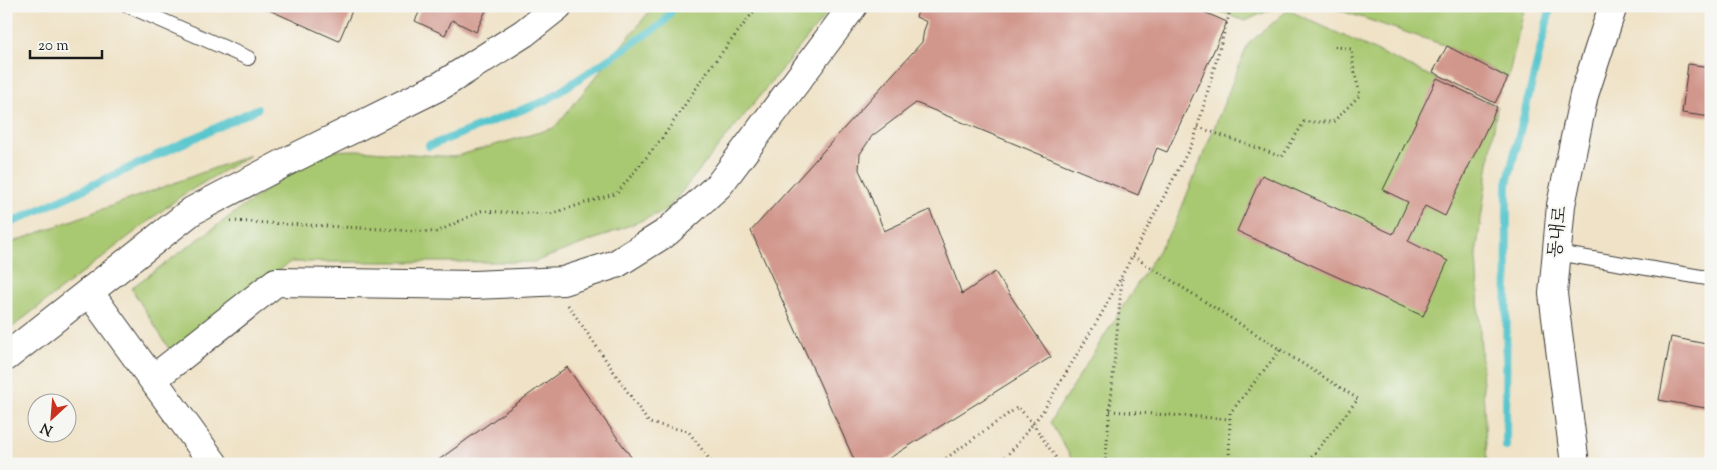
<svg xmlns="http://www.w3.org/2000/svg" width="1717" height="470" viewBox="0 0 1717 470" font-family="'Sorts Mill Goudy','Noto Serif KR',serif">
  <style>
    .green { fill: #a8c871; stroke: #627246 }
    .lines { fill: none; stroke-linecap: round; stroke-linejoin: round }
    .stream { stroke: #58c6ce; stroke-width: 8 }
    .building { fill: #d1968c }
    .lane-casing { stroke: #3c3a36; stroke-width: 16 }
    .street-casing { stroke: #3c3a36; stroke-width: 30 }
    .secondary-casing { stroke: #3c3a36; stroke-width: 30 }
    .path { stroke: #3c3a36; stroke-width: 3; stroke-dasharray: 1 4; stroke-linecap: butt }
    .lane { stroke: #fff; stroke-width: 14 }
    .street { stroke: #fff; stroke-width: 28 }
    .secondary { stroke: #fff; stroke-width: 28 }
    .labels { text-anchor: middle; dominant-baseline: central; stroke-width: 4; stroke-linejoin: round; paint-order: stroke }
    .street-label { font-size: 18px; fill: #1c1c1c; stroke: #f6f6f2 }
  </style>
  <rect width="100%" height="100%" fill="#f6f6f2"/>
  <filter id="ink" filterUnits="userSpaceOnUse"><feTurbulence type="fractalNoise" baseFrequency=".02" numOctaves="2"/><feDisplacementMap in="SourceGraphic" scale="10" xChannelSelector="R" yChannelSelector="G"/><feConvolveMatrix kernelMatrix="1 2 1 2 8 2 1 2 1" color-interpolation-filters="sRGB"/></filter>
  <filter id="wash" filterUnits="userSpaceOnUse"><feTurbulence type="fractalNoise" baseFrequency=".0096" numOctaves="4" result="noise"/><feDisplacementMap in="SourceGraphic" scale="20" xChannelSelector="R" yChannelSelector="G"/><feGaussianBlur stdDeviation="1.12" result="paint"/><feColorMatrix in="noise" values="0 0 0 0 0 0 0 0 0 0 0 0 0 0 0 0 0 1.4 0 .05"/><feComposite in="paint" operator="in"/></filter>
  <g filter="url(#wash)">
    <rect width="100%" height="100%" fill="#efe2c6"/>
    <g class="green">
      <path d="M654,6h179l-166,204 -61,25 -72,27h-244l-117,93 -42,-67 189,-137 37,-1 96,7 101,-29z"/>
      <path d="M1205,6h74l-34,15z"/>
      <path d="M1327,6h198l-17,72 -61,-32z"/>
      <path d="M1288,10l209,97 -21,147 11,210h-412l-25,-42 125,-198 73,-180z"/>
      <path d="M250,155l-69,41 -175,136v-86l7,-4z"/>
    </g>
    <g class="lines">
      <g class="stream">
        <path d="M429,146l118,-46 116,-77 12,-17"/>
        <path d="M6,225l251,-116"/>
        <path d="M1506,446l1,-262 44,-178"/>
      </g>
    </g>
    <g id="blocks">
      <g class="building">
        <path d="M260,6h94l-15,35z"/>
        <path d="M422,6h66l-12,26 -24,-12 -7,15 -30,-14z"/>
        <path d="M920,6h270l37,16 -60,130 -10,-4 -19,47 -222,-92 -44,33 -12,18 -1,16 9,19 16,42 46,-21 32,84 33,-22 56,85 -171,107h-24l-105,-233 171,-189 2,-12 3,-8 -11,-5z"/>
        <path d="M1447,46l61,32 -13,25 -62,-31z"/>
        <path d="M1688,64l23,3v50l-29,-4z"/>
        <path d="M1437,78l60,29 -52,109 -20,-10 -17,35 40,20 -25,55 -186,-85 25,-56 131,59 15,-32 -25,-12z"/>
        <path d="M1671,337l40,8v64l-52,-9z"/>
        <path d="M567,367l69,97h-203z"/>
      </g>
    </g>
  </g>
  <g filter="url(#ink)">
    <use href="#blocks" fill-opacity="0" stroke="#3c3a36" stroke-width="1"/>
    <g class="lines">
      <defs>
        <g id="lane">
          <path d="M129,6l119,52"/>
          <path d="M1557,253l150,25"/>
        </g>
        <g id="street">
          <path d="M89,292l125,172"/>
          <path d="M6,357l186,-146 98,-51 152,-75 82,-52 34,-27"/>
          <path d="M153,379l123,-97 198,3 89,-4 53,-17 51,-32 52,-47 134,-179"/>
        </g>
        <path id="secondary" d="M1575,464l-22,-170 8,-89 23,-110 29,-89"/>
      </defs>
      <use href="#lane" class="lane-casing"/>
      <use href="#street" class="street-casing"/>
      <use href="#secondary" class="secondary-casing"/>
      <g class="path">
        <path d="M1198,127l84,30 22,-35h29l27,-27 -6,-25 -3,-21 -20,-3"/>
        <path d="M231,221l206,11 44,-21 69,3 67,-21 46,-56 46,-68 49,-63"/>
        <path d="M1133,256l225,143 -52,65"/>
        <path d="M568,305l81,118 39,8 25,33"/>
        <path d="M1110,411l120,8"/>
        <path d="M938,464l80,-57 15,17 27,40"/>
        <path d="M998,464l15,-15 30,-38 59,-98 92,-173 35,-125v-9"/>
        <path d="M1105,464l17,-186"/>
        <path d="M1229,464l1,-51 50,-63"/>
      </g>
      <use href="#lane" class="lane"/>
      <use href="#street" class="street"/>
      <use href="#secondary" class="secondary"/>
    </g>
  </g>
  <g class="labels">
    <g class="street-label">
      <text transform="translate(1559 232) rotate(-84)">동내로</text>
    </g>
  </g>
  <rect width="1717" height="470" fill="none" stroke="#f6f6f2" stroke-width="25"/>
  <g transform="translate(52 418) rotate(206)"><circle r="24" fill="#f6f6f2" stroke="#9f9f9c"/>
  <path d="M0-4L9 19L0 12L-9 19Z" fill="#c8321e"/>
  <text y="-8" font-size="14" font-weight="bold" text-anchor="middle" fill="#1c1c1c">N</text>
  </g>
  <path d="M30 50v8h72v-8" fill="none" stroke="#1c1c1c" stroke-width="2.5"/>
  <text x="38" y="50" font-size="15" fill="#1c1c1c" stroke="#f6f6f2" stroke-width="4" paint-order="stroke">20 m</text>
</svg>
